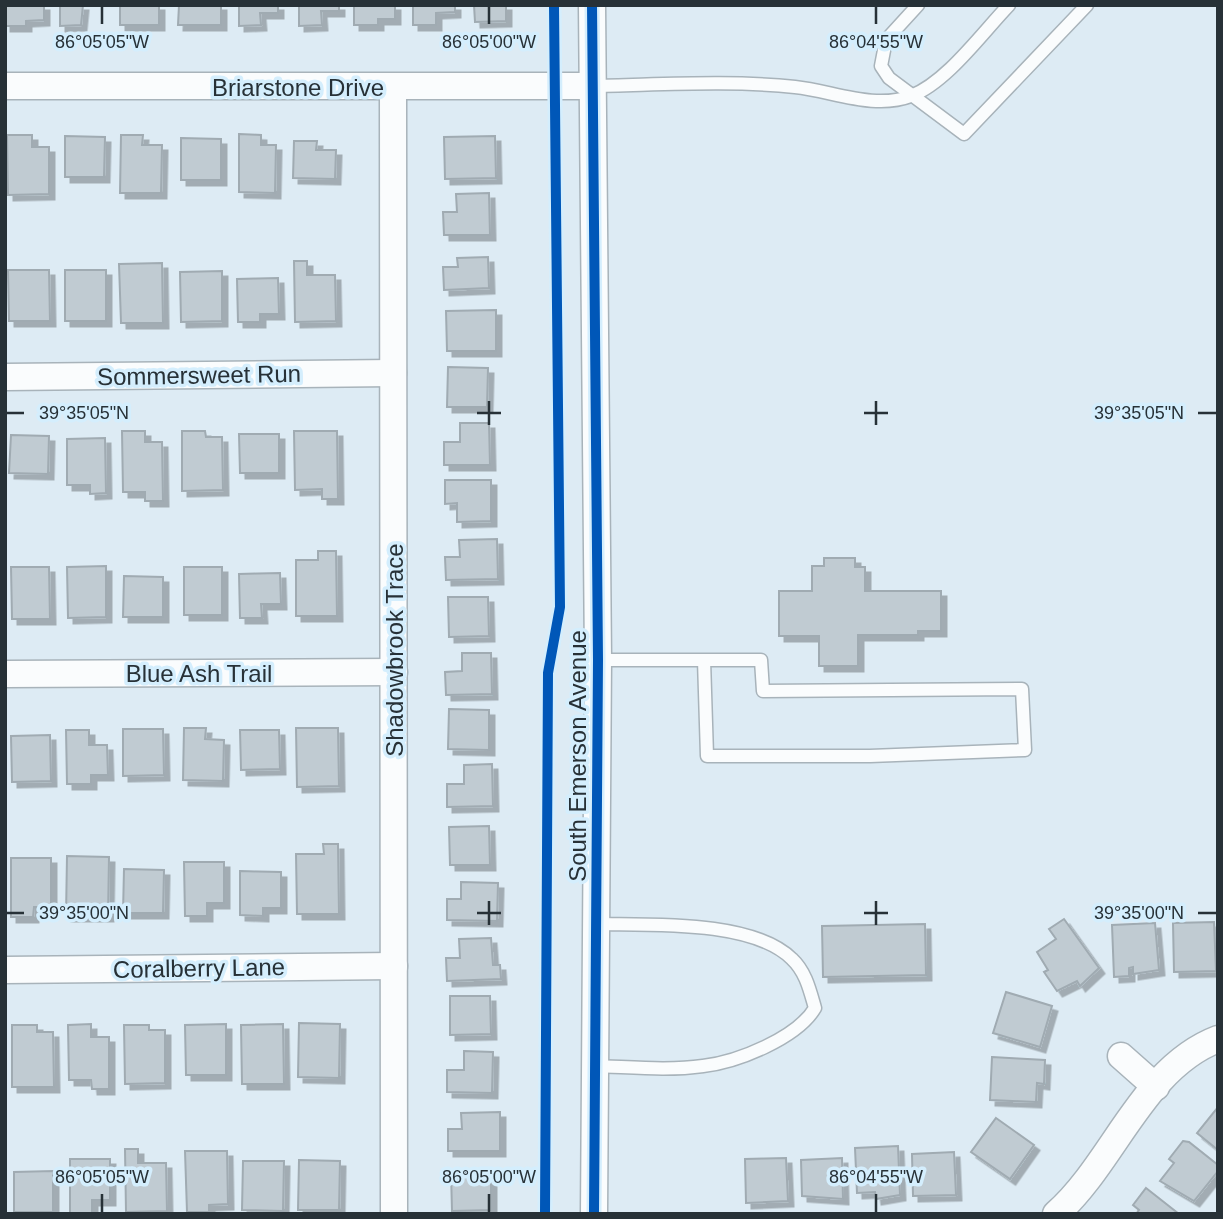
<svg xmlns="http://www.w3.org/2000/svg" width="1223" height="1219" viewBox="0 0 1223 1219" font-family="Helvetica,sans-serif">
  <style>
    .building { fill: #c0cbd2; stroke: #a0abb2; stroke-width: 2; filter: url(#shadow) }
    .lines { fill: none; stroke-linecap: round; stroke-linejoin: round }
    .service-casing { stroke: #a8b3ba; stroke-width: 15 }
    .minor-casing { stroke: #a8b3ba; stroke-width: 29 }
    .service { stroke: #fafcfd; stroke-width: 12 }
    .minor { stroke: #fafcfd; stroke-width: 26 }
    .cycleway-casing { stroke: #d4eefd; stroke-width: 15 }
    .cycleway { stroke: #0057b8; stroke-width: 10 }
    .ticks { fill: none; stroke: #273137; stroke-width: 2.5 }
    .labels { text-anchor: middle; dominant-baseline: central; stroke-width: 7; stroke-linejoin: round; paint-order: stroke }
    .street-label { font-size: 24px; fill: #273137; stroke: #d4eefd }
    .ticks-label { font-size: 18px; text-anchor: middle; fill: #273137; stroke: #d4eefd; stroke-width: 7; stroke-linejoin: round; paint-order: stroke }
  </style>
  <defs>
    <filter id="shadow"><feDropShadow dx="5.5" dy="5.5" stdDeviation="0" flood-color="#0004"/></filter>
  </defs>
  <rect width="100%" height="100%" fill="#ddebf4"/>
  <g class="building">
    <path d="M5,5h39v15l-18,1v5h-21z"/>
    <path d="M60,5h23l-2,20 -21,1z"/>
    <rect x="120" y="5" width="39" height="20"/>
    <path d="M179,5h42v20h-43z"/>
    <path d="M239,5h39v8h-18l1,12 -22,1z"/>
    <path d="M299,5h40v6h-18l1,14 -23,1z"/>
    <path d="M354,5h41v14h-17v6h-24z"/>
    <path d="M413,5h42v7l-19,1v12h-23z"/>
    <path d="M474,5h32v16l-31,1z"/>
    <path d="M239,134l22,1v10h15l-1,48 -36,-1z"/>
    <path d="M7,135h25v12h17v47l-41,1z"/>
    <path d="M121,135h22l-1,10h20l-1,48h-41z"/>
    <path d="M65,136l40,1 -1,40h-39z"/>
    <path d="M495,136l1,42 -51,1 -1,-42z"/>
    <path d="M181,138l40,1v41h-40z"/>
    <path d="M294,141h23l-1,9h20l-1,29 -42,-1z"/>
    <path d="M489,193l1,42h-46l-1,-23h14l-1,-18z"/>
    <path d="M488,257l1,31 -45,2 -1,-23h15l-1,-9z"/>
    <path d="M294,261h13v14h28l1,46 -41,1z"/>
    <path d="M162,263l1,60h-42l-2,-59z"/>
    <path d="M8,270h41l1,51h-41z"/>
    <rect x="65" y="270" width="41" height="51"/>
    <path d="M222,271v50l-41,1 -1,-50z"/>
    <path d="M278,278l1,36h-19v8h-22l-1,-43z"/>
    <path d="M496,310v41h-49l-1,-40z"/>
    <path d="M448,367l40,1 -1,39h-40z"/>
    <path d="M460,423h29l1,42h-46v-23h16z"/>
    <path d="M122,431h23v11h17l1,59h-18v-9h-22z"/>
    <path d="M182,431h23l1,6h16l1,53 -41,1z"/>
    <path d="M294,431h43l1,68h-16v-10l-27,1z"/>
    <path d="M239,434h40v39h-39z"/>
    <path d="M11,435l38,1 -1,38 -39,-1z"/>
    <path d="M105,438l1,55 -16,1v-9h-23v-46z"/>
    <path d="M445,480h46v41l-34,1v-19l-12,1z"/>
    <path d="M497,539l1,40 -52,1 -1,-23h15l-1,-17z"/>
    <path d="M318,551h18l1,65h-41v-56h22z"/>
    <path d="M824,558h31v9h10v24h76v40h-23v4h-60v31h-39v-30h-40v-45h33v-25h12z"/>
    <path d="M106,566v51l-38,1 -1,-51z"/>
    <path d="M11,567h38l1,52h-38z"/>
    <rect x="184" y="567" width="38" height="48"/>
    <path d="M280,573l1,31h-20l1,14h-22l-1,-44z"/>
    <path d="M124,576l39,1v40h-40z"/>
    <path d="M448,597h40l1,39 -40,1z"/>
    <path d="M462,653h29l1,41 -46,1 -1,-23 17,-1z"/>
    <path d="M449,709l40,1v40l-41,-1z"/>
    <path d="M184,728h22l-1,11 19,1 -1,41 -40,-1z"/>
    <path d="M296,728h42l1,58 -42,1z"/>
    <path d="M123,729h40l1,46 -41,1z"/>
    <path d="M66,730h23v15h18l1,30h-17v9h-24z"/>
    <path d="M240,730h39l1,39 -39,1z"/>
    <path d="M50,735l1,46 -39,1 -1,-46z"/>
    <path d="M492,764l1,42 -46,1v-23h17v-19z"/>
    <path d="M489,826l1,39h-40l-1,-38z"/>
    <path d="M323,844h15l1,70h-42l-1,-60h28z"/>
    <path d="M67,856l42,1 -1,59h-42z"/>
    <path d="M11,858h40v49h-17l-1,10h-22z"/>
    <path d="M184,862h40v41h-17v13h-22z"/>
    <path d="M124,869l40,1 -1,43h-40z"/>
    <path d="M240,871l41,1v36h-18v8l-23,-1z"/>
    <path d="M461,882l37,1 -1,38 -50,-1v-21h14z"/>
    <path d="M1064,919l35,49 -19,18 -3,-5 -20,10 -13,-19 4,-2 -11,-18 19,-13 -7,-10z"/>
    <path d="M1214,922l2,49 -42,1 -1,-49z"/>
    <path d="M1155,923l4,47 -26,4v-7l-4,1v8l-15,1 -2,-52z"/>
    <path d="M925,924l1,51 -103,2 -1,-51z"/>
    <path d="M491,938l2,27h7l1,14 -54,2 -1,-23h14l-1,-19z"/>
    <path d="M1006,992l46,14 -12,41 -47,-14z"/>
    <path d="M450,996h40l1,38 -41,1z"/>
    <path d="M299,1023l41,1 -1,54 -41,-1z"/>
    <path d="M91,1024v13h18v52h-17l-1,-9h-22l-1,-55z"/>
    <path d="M226,1024v51h-40l-1,-50z"/>
    <path d="M283,1024l1,60h-42l-1,-59z"/>
    <path d="M12,1025h25v7h16l1,55h-42z"/>
    <path d="M124,1025h25v5h16v53l-40,1z"/>
    <path d="M464,1051l29,1 -1,41 -45,-1v-22h17z"/>
    <path d="M992,1057l53,3 -1,24 -7,-1 -1,19 -46,-2z"/>
    <path d="M1218,1107v43l-21,-17z"/>
    <path d="M500,1112v39h-52v-22h14l-1,-16z"/>
    <path d="M996,1118l38,27 -24,34 -39,-27z"/>
    <path d="M1183,1141l6,1 29,23v6l-24,30 -34,-20 14,-18 -5,-4z"/>
    <path d="M898,1146l2,49 -24,4 -1,-7 -18,1 -2,-45z"/>
    <path d="M125,1149h13v14h28l1,48 -41,1z"/>
    <path d="M185,1151h42l1,53 -19,1v7h-22z"/>
    <path d="M954,1152l2,43 -43,1 -1,-42z"/>
    <path d="M786,1158l2,43 -42,2 -1,-44z"/>
    <path d="M842,1158l1,41 -41,-3 -1,-36z"/>
    <path d="M70,1159h40v41h-18v13h-22z"/>
    <path d="M299,1160l41,1 -1,49h-41z"/>
    <path d="M243,1161h41l-1,50 -41,-1z"/>
    <path d="M53,1171v41h-39v-40z"/>
    <path d="M451,1172h40v38l-39,1z"/>
    <path d="M1146,1188l33,26h-43l3,-4 -6,-5z"/>
  </g>
  <g class="lines">
    <defs>
      <g id="service">
        <path d="M918,5l-32,35 -5,26 8,12 75,56 123,-129"/>
        <path d="M591,86c67,-1 137,-6 204,1 38,4 79,23 116,9 36,-14 71,-63 98,-91"/>
        <path d="M598,660h163l2,31 259,-2 3,61 -155,6h-163l-3,-96"/>
        <path d="M595,1066c35,1 73,5 108,0 35,-4 94,-28 112,-58 -5,-17 -9,-36 -23,-49 -39,-39 -141,-34 -194,-35"/>
      </g>
      <g id="minor">
        <path d="M592,5l6,655 -4,554"/>
        <path d="M5,86h586"/>
        <path d="M393,87l1,1127"/>
        <path d="M5,377l388,-4"/>
        <path d="M5,674l389,-2"/>
        <path d="M5,970l389,-4"/>
        <path d="M1121,1056l35,31"/>
        <path d="M1056,1214c58,-51 86,-146 162,-175"/>
      </g>
    </defs>
    <use href="#service" class="service-casing"/>
    <use href="#minor" class="minor-casing"/>
    <use href="#service" class="service"/>
    <use href="#minor" class="minor"/>
    <defs>
      <g id="cycleway">
        <path d="M592,5l6,655 -4,554"/>
        <path d="M545,1214l3,-541 12,-66 -6,-602"/>
      </g>
    </defs>
    <use href="#cycleway" class="cycleway-casing"/>
    <use href="#cycleway" class="cycleway"/>
  </g>
  <path class="ticks" d="M102,7v17M489,7v17M876,7v17M489,401v24M876,401v24M7,413h17M477,413h24M864,413h24M1198,413h18M489,901v24M876,901v24M7,913h17M477,913h24M864,913h24M1198,913h18M102,1194v18M489,1194v18M876,1194v18"/>
  <g class="labels">
    <g class="street-label">
      <text x="298" y="87">Briarstone Drive</text>
      <text transform="translate(199 375) rotate(-1)">Sommersweet Run</text>
      <text transform="translate(394 650) rotate(-90)">Shadowbrook Trace</text>
      <text x="199" y="673">Blue Ash Trail</text>
      <text transform="translate(577 756) rotate(-90)">South Emerson Avenue</text>
      <text transform="translate(199 968) rotate(-1)">Coralberry Lane</text>
    </g>
  </g>
  <g class="ticks-label">
    <text x="102" y="48">86°05'05"W</text>
    <text x="489" y="48">86°05'00"W</text>
    <text x="876" y="48">86°04'55"W</text>
    <text x="84" y="419">39°35'05"N</text>
    <text x="1139" y="419">39°35'05"N</text>
    <text x="84" y="919">39°35'00"N</text>
    <text x="1139" y="919">39°35'00"N</text>
    <text x="102" y="1183">86°05'05"W</text>
    <text x="489" y="1183">86°05'00"W</text>
    <text x="876" y="1183">86°04'55"W</text>
  </g>
  <rect width="1223" height="1219" fill="none" stroke="#273137" stroke-width="14"/>
</svg>
